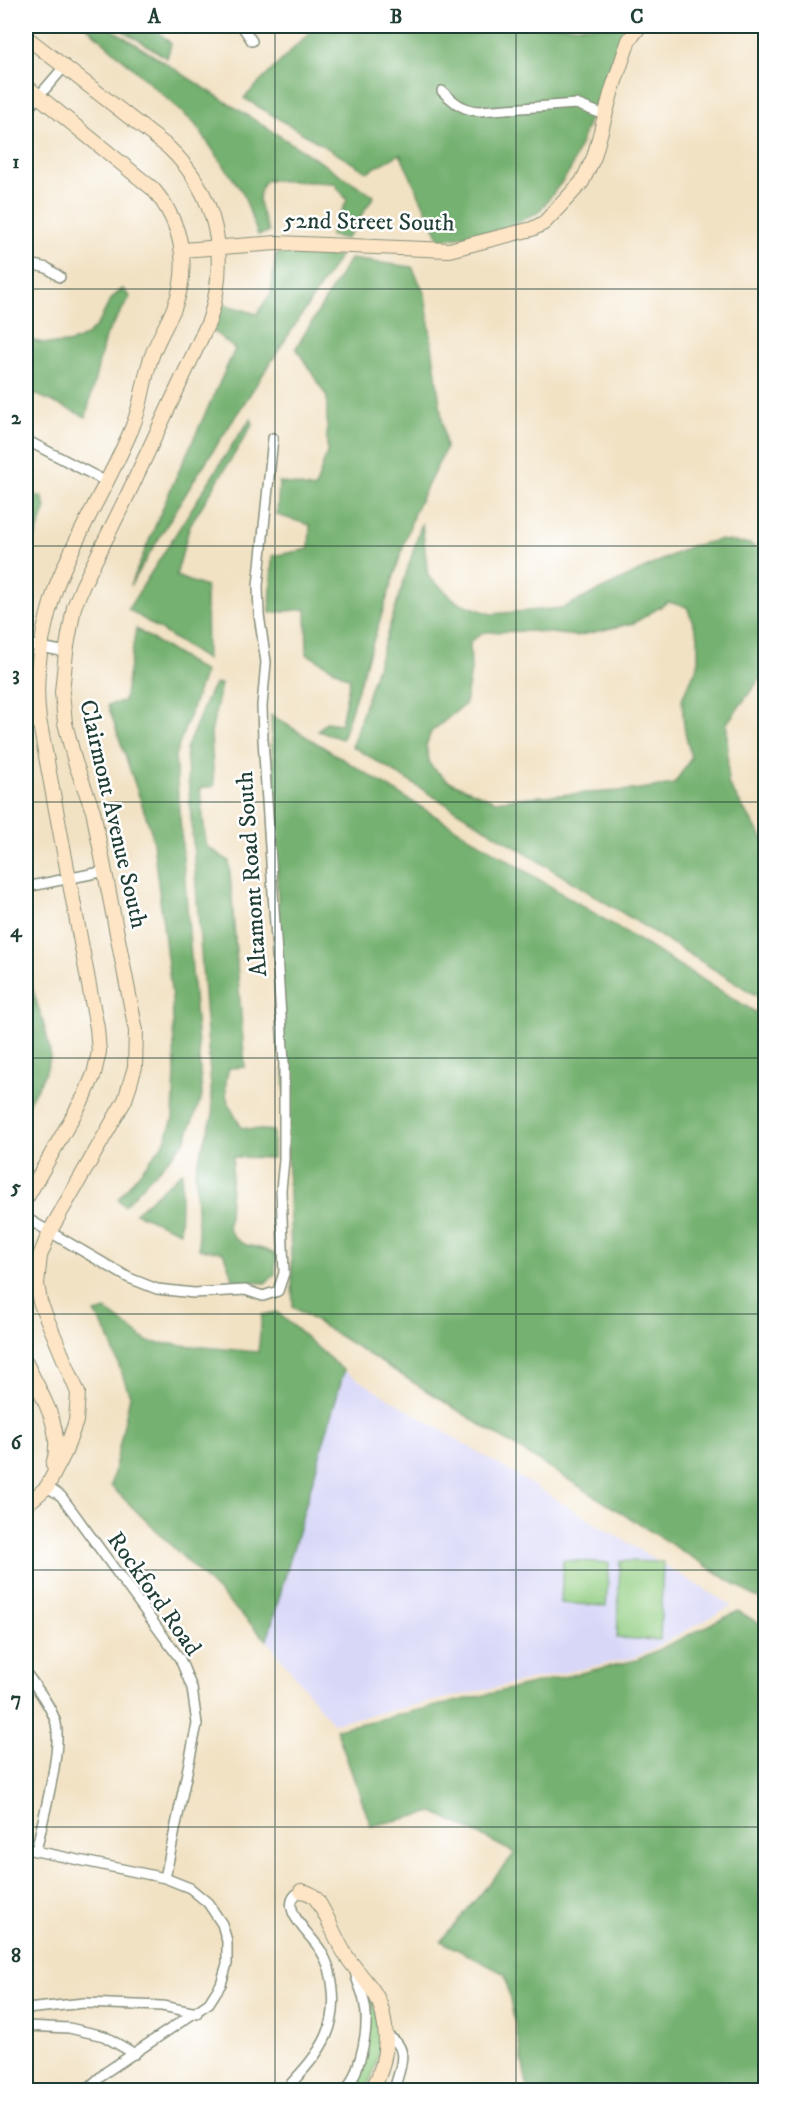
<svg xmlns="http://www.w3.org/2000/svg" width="791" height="2116" viewBox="0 0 791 2116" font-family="'IM FELL DW Pica',serif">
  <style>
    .built { fill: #d8d7f8 }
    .green { fill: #92ce82; stroke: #58865b; stroke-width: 1.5 }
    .forest { fill: #75b170; stroke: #4a7752; stroke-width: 1.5; fill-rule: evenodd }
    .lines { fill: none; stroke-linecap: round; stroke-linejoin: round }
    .street-casing { stroke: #88907c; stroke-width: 12 }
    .secondary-casing { stroke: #88907c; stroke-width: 16 }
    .street { stroke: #fff; stroke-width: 9 }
    .secondary { stroke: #fde5c5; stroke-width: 14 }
    .grid { fill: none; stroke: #1f3d34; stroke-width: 1.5; stroke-opacity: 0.55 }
    .labels { text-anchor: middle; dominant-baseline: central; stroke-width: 5; stroke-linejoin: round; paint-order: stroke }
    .street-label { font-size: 24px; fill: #1f3d34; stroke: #fff }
    .neatline { fill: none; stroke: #1f3d34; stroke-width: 2 }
    .grid-label { font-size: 20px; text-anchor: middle; font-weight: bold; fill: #1f3d34 }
  </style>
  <rect width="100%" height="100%" fill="#fff"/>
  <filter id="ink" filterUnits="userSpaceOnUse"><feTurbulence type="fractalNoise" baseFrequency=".0167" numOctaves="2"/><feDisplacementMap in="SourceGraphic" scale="12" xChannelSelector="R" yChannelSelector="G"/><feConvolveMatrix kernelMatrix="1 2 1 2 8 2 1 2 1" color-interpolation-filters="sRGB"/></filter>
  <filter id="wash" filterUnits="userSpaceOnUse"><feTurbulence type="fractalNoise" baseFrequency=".008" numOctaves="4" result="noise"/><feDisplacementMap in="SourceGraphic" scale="24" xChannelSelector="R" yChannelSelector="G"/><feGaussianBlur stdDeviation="1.35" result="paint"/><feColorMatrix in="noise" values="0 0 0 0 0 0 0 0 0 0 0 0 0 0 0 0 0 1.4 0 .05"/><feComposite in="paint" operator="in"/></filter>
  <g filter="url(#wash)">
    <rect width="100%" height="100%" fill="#f2e2c4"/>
    <path class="built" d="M344,1371l388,235 -96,51 -304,66 -65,-83z"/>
    <g class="green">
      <path d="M563,1560l46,3 -3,43 -45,-3z"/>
      <path d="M620,1561l43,1 -3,78 -43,-2z"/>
      <path d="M360,1983c13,12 12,16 16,33 8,32 1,45 -9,74h-17l18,-51z"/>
    </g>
    <g class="forest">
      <path d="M86,26h21l267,170 -28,43 -16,-3 17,-36 -13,-17 -67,-3c-16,15 -4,34 2,52l-11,3 -15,-42 -48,-69z"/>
      <path d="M116,26h37l18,18 -4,14z"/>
      <path d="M316,26h309l-55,145 -31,41 -37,18 -62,10 -40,-86 -33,18 -123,-74z"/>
      <path d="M305,252l35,4 -144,221 -66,109 42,-100 63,-137 -21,-17 9,-28 34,10 14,-21 5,-39z"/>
      <path d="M350,259l62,8 13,27 21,154 -32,65 -72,226 -24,-8 8,-9 15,2 9,-45 -43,-25 -1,-45 -36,4 2,-57 37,-7 1,-24 -33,-10 2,-33 36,7 12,-37v-55l-31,-49z"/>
      <path d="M123,289l7,8 -25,40 -19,80 -60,-27v-51c24,7 52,9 70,-13 11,-14 10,-27 27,-37z"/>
      <path d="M251,419l2,5 -63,101 -14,51 30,11 1,73 -79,-51 108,-170z"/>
      <path d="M26,494l16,3 4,11 -20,53z"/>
      <path d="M422,523l6,53 29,26 34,12 72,-6 128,-62 28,-6 31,4 15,10v118l-38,51 1,61 37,58v159l-413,-255zM668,602l19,5 11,29v29l-16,34 2,28 7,31 -17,26 -41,6 -104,7 -34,4 -47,-20 -18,-16 -4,-19 5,-14 34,-28 6,-33 -1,-29 14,-10 47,-1 46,5 57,-13z"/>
      <path d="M136,629l69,43 -30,84 27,340 -17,45 -61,65 -6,-7 46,-56 9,-24 2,-47 -3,-74 -20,-164 -44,-129 16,-4z"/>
      <path d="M216,684h5l-10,50 3,52 -14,2 6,58 23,15 16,206 -16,1c-8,27 -1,37 13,60l31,3v27l-40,-1 -5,71c13,25 30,14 48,27l-1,20 -10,8 -31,-2 -11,-29 -24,-3 -4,-79 18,-55 -27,-366 25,-60z"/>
      <path d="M271,715l494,303v585l-472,-296z"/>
      <path d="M26,985l6,3c5,16 19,54 18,68 -1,15 -17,38 -24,51z"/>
      <path d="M182,1172l-2,60 -45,-19z"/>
      <path d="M106,1310l42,32 110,10 4,-37 15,-3 67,59 -77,269 -156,-154 19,-90 -23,-63 -12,-20z"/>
      <path d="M738,1611l27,16v463h-237l-23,-116 -64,-33 74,-88 -81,-41 -63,14 -35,-97 301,-69z"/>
    </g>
  </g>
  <g filter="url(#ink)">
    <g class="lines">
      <defs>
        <g id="street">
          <path d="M242,26l10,15"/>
          <path d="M442,91c12,11 20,19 37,20l97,-7 29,11"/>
          <path d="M26,111l38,-44"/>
          <path d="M26,263l21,5 13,9"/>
          <path d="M26,440l81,42"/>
          <path d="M26,644l40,8"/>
          <path d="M26,887l80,-16"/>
          <path d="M26,1218l103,60 28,11 37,4 51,-3 18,6 15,-5 6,-18 -3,-83 3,-30v-97l-21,-324 -1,-33 4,-44 -7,-47 -1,-29 15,-148"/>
          <path d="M47,1487l14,9 12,16 107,147 12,29 5,36 -32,154"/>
          <path d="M26,1673c10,14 23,30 29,47 9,25 -13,102 -19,131"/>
          <path d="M26,1849l139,29 25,10 18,15 14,21 5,17v23l-6,20 -12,19 -103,69 -20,18"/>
          <path d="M26,2009l58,-6 78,3 35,7"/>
          <path d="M26,2026l43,2 35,8 31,18"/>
          <path d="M387,2036c25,11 12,34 7,54"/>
          <path d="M285,2090c37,-39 59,-65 44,-122 -2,-6 -5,-12 -8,-17 -9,-16 -47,-45 -20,-60"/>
          <path d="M347,2090c13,-22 24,-63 17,-89 -2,-12 -8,-19 -9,-31"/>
        </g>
        <g id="secondary">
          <path d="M26,37l142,110c49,46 62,110 41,174l-80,171 -46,93 -9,22 -8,45 -4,40 3,31 10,39 18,49 43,220 -1,36 -10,33 -75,131 -10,25 -3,28 3,18 38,91 -2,28 -11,31 -18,35 -21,18"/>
          <path d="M26,86l127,103c29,34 38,77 21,119 -7,17 -17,32 -23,50 -8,23 -9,47 -19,70 -22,53 -54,103 -75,156 -14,42 -24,91 -18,135l58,309 2,24 -5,22 -9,21 -59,104"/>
          <path d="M182,250l95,-7 172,7 83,-21 12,-6 38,-41 12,-25 18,-67 17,-50 11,-14"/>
          <path d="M26,1363c15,32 39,66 27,102"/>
          <path d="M301,1891c7,1 12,3 16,9 12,18 18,39 30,57 13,20 31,32 36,58 6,26 2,52 -11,75"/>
        </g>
      </defs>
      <use href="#street" class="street-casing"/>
      <use href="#secondary" class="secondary-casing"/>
      <use href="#street" class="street"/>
      <use href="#secondary" class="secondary"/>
    </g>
  </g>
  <path class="grid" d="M275,26v2064M516,26v2064M26,289h740M26,546h740M26,802h740M26,1058h740M26,1314h740M26,1570h740M26,1827h740"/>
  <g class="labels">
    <g class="street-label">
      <text transform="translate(369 222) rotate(1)">52nd Street South</text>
      <text transform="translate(113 814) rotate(77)">Clairmont Avenue South</text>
      <text transform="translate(252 874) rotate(-94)">Altamont Road South</text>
      <text transform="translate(154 1594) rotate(55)">Rockford Road</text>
    </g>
  </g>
  <rect width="791" height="2116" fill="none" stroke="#fff" stroke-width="66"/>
  <rect x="33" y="33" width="725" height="2050" class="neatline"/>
  <g class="grid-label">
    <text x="154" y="23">A</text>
    <text x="396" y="23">B</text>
    <text x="637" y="23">C</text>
    <text x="16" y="168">1</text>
    <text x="16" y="424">2</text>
    <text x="16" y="680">3</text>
    <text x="16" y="937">4</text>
    <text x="16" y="1193">5</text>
    <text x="16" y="1449">6</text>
    <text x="16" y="1705">7</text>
    <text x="16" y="1962">8</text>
  </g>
</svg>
